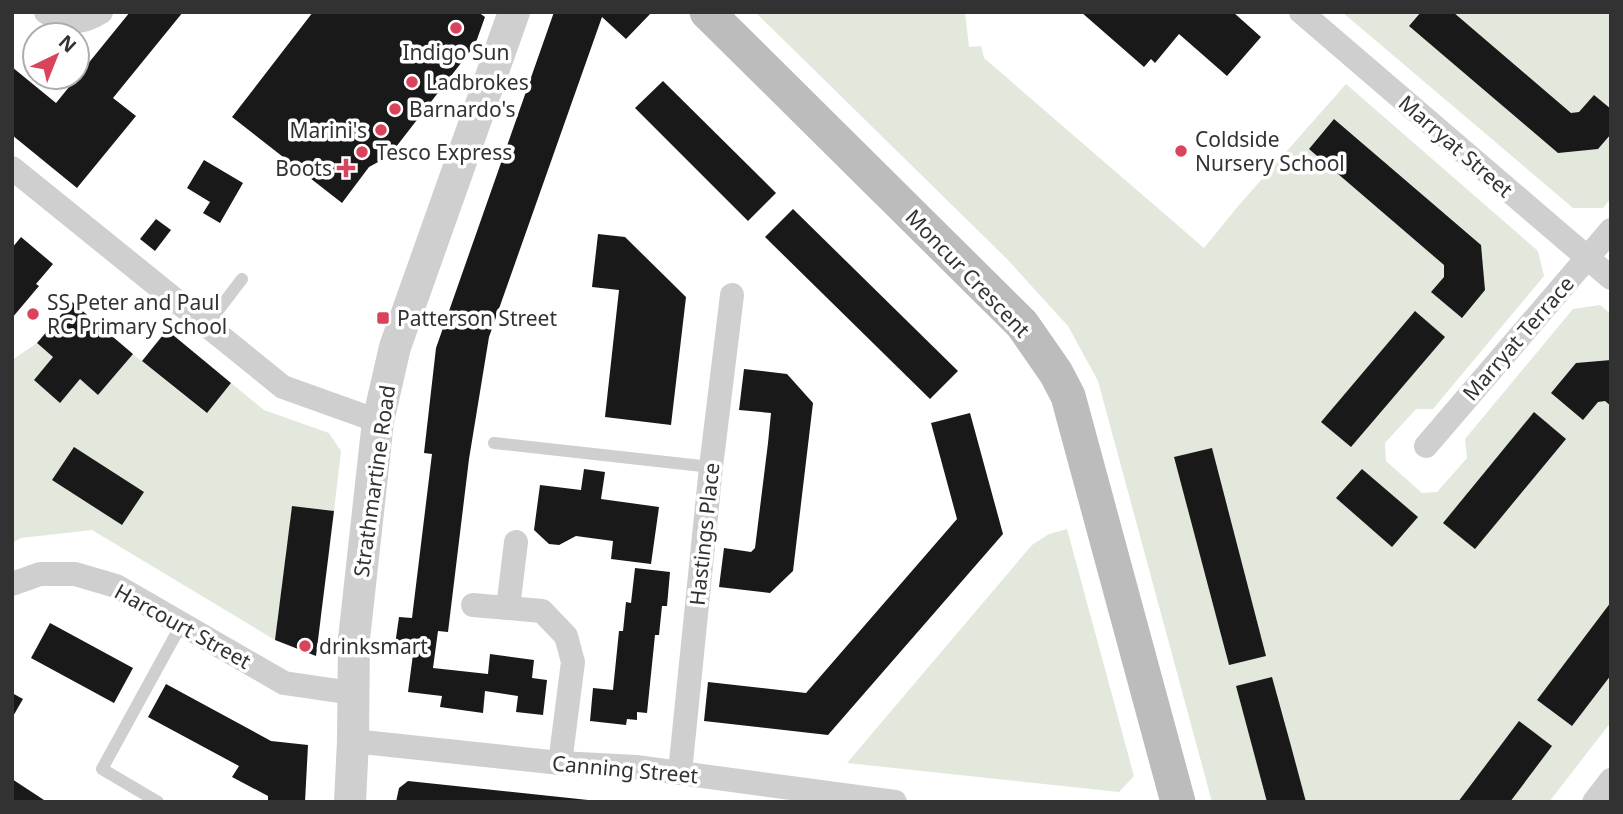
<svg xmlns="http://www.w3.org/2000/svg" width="1623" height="814" viewBox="0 0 1623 814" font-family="'Noto Sans',sans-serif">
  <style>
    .green { fill: #e3e8dc }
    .building { fill: #191919 }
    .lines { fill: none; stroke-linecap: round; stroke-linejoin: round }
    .service { stroke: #cfcfcf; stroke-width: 12 }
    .minor { stroke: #cfcfcf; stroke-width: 24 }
    .tertiary { stroke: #cfcfcf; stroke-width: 32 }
    .secondary { stroke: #bcbcbc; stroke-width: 35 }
    .poi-dot { fill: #d9445c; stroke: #fff; stroke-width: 2.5 }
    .labels { text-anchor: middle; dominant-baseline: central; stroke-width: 7; stroke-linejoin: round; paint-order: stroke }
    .poi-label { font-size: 21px; fill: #323232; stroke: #fff; text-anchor: start }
    .street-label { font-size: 21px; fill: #323232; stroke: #fff }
  </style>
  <rect width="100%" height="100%" fill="#fff"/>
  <g class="green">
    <path d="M755,12h210l4,35 12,-1 3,12 220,190 35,-43 107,-121 192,167 6,25 -111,133h-17l-31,34 1,18 36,32 15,-1 30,-34 -2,-19 108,-130 27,-4 11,9v408l-62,80h-337l-114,-421 -30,-55 -61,-67z"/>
    <path d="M1342,12h269v186l-8,10h-30z"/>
    <path d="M37,343l16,14 -19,23 26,22 20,-23 18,16 35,-41 73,59 25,-30 33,27 65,23 12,18 -7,60 -42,-5 -17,134 -183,-110 -71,8 -9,5v-180l3,-5z"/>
    <path d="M1067,529l67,247 -15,16 -272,-29 185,-218 17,-11z"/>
  </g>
  <g class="building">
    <path d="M130,12h53l-70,86 23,18 -59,72 -65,-53v-68l44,36z"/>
    <path d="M313,12h165l7,5 -10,28 -86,111 -20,11 -27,36 -110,-86z"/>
    <path d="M554,12h98l-26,27 -24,-22 -113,320 -20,122 -21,173 -10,-1 -5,37 55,6 2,-20 44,6 -2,18 15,2 -4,35 -27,-3 2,-16 -33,-5 -2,22 -43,-6 2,-11 -34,-4 6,-45 -19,-2 4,-28 13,1 20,-164 -8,-1 12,-105z"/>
    <path d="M1081,12h152l28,25 -34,39 -48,-42 -24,29 -4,-4 -7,8z"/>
    <path d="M1421,12h32l118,101 8,-1 15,-17 17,14v25l-13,15 -40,4 -149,-127z"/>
    <path d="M663,81l113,112 -28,28 -113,-113z"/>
    <path d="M1334,119l147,126 4,45 -23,28 -31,-26 13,-15v-12l-135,-116z"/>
    <path d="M204,160l39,23 -23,40 -17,-10 7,-11 -23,-14z"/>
    <path d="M793,209l165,162 -28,28 -165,-162z"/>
    <path d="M156,219l15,11 -16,21 -15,-12z"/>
    <path d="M598,234l27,3 61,60 -15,128 -66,-8 14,-127 -27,-3z"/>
    <path d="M21,237l32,27 -17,20 3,2 -27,32v-70z"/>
    <path d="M72,302l61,52 -35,41 -18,-16 -20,24 -26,-23 19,-23 -16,-14z"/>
    <path d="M1415,311l30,26 -94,110 -30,-25z"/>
    <path d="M167,330l64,53 -24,30 -65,-52z"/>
    <path d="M1611,360v46l-6,-5 -7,1 -15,18 -32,-27 25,-30z"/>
    <path d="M744,369l43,5 26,29 -20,168 -23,22 -51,-6 5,-39 27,4 4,-4 13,-105 3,-30 -32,-3z"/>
    <path d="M1534,412l32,27 -91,110 -32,-26z"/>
    <path d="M970,413l33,121 -175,201 -124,-14 4,-39 98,11 151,-174 -26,-96z"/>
    <path d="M74,447l70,45 -22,33 -70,-45z"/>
    <path d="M1212,448l54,208 -37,9 -55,-208z"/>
    <path d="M584,469l21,3 -4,27 58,8 -8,57 -40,-5 2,-18 -37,-5 -17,9 -10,-1 -15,-14 6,-45 41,5z"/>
    <path d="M1362,469l56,48 -26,30 -56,-49z"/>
    <path d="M292,506l42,5 -18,145 -41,-16z"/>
    <path d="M635,568l35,4 -3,34h-5l-3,29h-4l-8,78 -10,-1v8l-10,-1 -1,6 -36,-4 3,-33 20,2 6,-59h4l3,-29 5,1z"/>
    <path d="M1611,602v73l-39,51 -35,-26z"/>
    <path d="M50,623l83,45 -19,35 -83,-45z"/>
    <path d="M1272,677l19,69 15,56h-39l-31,-116z"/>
    <path d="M166,684l105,57 37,4 -3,57h-37v-6l-36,-19 7,-11 -91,-49z"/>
    <path d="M12,693l11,6 -11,19z"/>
    <path d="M1519,721l33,25 -42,56h-52z"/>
    <path d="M12,779l35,23h-35z"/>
    <path d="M408,781l180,19v2h-192l3,-14z"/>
  </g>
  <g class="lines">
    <g class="service">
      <path d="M206,326l36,-47"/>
      <path d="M494,443l217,24"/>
      <path d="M158,802l-56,-33 79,-144"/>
    </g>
    <g class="minor">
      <path d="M46,12c19,13 36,12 55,0"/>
      <path d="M1301,12l310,266"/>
      <path d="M12,168l271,219 95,34"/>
      <path d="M1426,446l185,-216"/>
      <path d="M12,584l28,-10h35l41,12 168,97 68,10"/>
      <path d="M473,605l69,6 24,25 7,26 -13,101"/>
      <path d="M508,608l8,-66"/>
      <path d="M353,741l207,22 76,4 259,35"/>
      <path d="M680,772l31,-305 21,-172"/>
      <path d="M1594,802l17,-22"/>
    </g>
    <path class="tertiary" d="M350,802l3,-61 1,-102 24,-218 17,-74 119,-335"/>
    <path class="secondary" d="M707,12l315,312 34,49 12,23 110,406"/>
  </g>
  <g class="poi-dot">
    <circle cx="456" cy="28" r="7"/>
    <circle cx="412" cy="82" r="7"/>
    <circle cx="395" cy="109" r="7"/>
    <circle cx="381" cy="130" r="7"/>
    <circle cx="1181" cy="151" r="7"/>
    <circle cx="362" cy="152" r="7"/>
    <path d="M342.5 157.5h7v7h7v7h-7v7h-7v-7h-7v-7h7z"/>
    <circle cx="33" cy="314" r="7"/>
    <rect x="376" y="311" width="14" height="14" rx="3.5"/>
    <circle cx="305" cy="646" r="7"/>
  </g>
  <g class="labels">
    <g class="poi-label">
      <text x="456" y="52" text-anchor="middle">Indigo Sun</text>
      <text x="426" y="82">Ladbrokes</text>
      <text x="409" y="109">Barnardo's</text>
      <text x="367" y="130" text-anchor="end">Marini's</text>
      <text x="1195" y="139">Coldside<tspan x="1195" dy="24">Nursery School</tspan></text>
      <text x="376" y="152">Tesco Express</text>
      <text x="332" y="168" text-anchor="end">Boots</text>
      <text x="47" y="302">SS Peter and Paul<tspan x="47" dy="24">RC Primary School</tspan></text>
      <text x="397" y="318">Patterson Street</text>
      <text x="319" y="646">drinksmart</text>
    </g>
    <g class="street-label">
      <text transform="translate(1456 146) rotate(41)">Marryat Street</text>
      <text transform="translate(968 273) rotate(46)">Moncur Crescent</text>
      <text transform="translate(1518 338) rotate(-49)">Marryat Terrace</text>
      <text transform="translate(374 481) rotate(-82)">Strathmartine Road</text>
      <text transform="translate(704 534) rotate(-84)">Hastings Place</text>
      <text transform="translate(183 626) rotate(29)">Harcourt Street</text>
      <text transform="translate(625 769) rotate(5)">Canning Street</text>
    </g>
  </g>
  <rect width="1623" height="814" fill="none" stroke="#323232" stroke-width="28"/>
  <g transform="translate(56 56) rotate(43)"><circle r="33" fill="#ffffff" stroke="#adadad" stroke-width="2"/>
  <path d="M0-5L12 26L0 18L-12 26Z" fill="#d9445c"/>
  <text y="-10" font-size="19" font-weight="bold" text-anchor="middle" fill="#323232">N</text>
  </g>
</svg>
